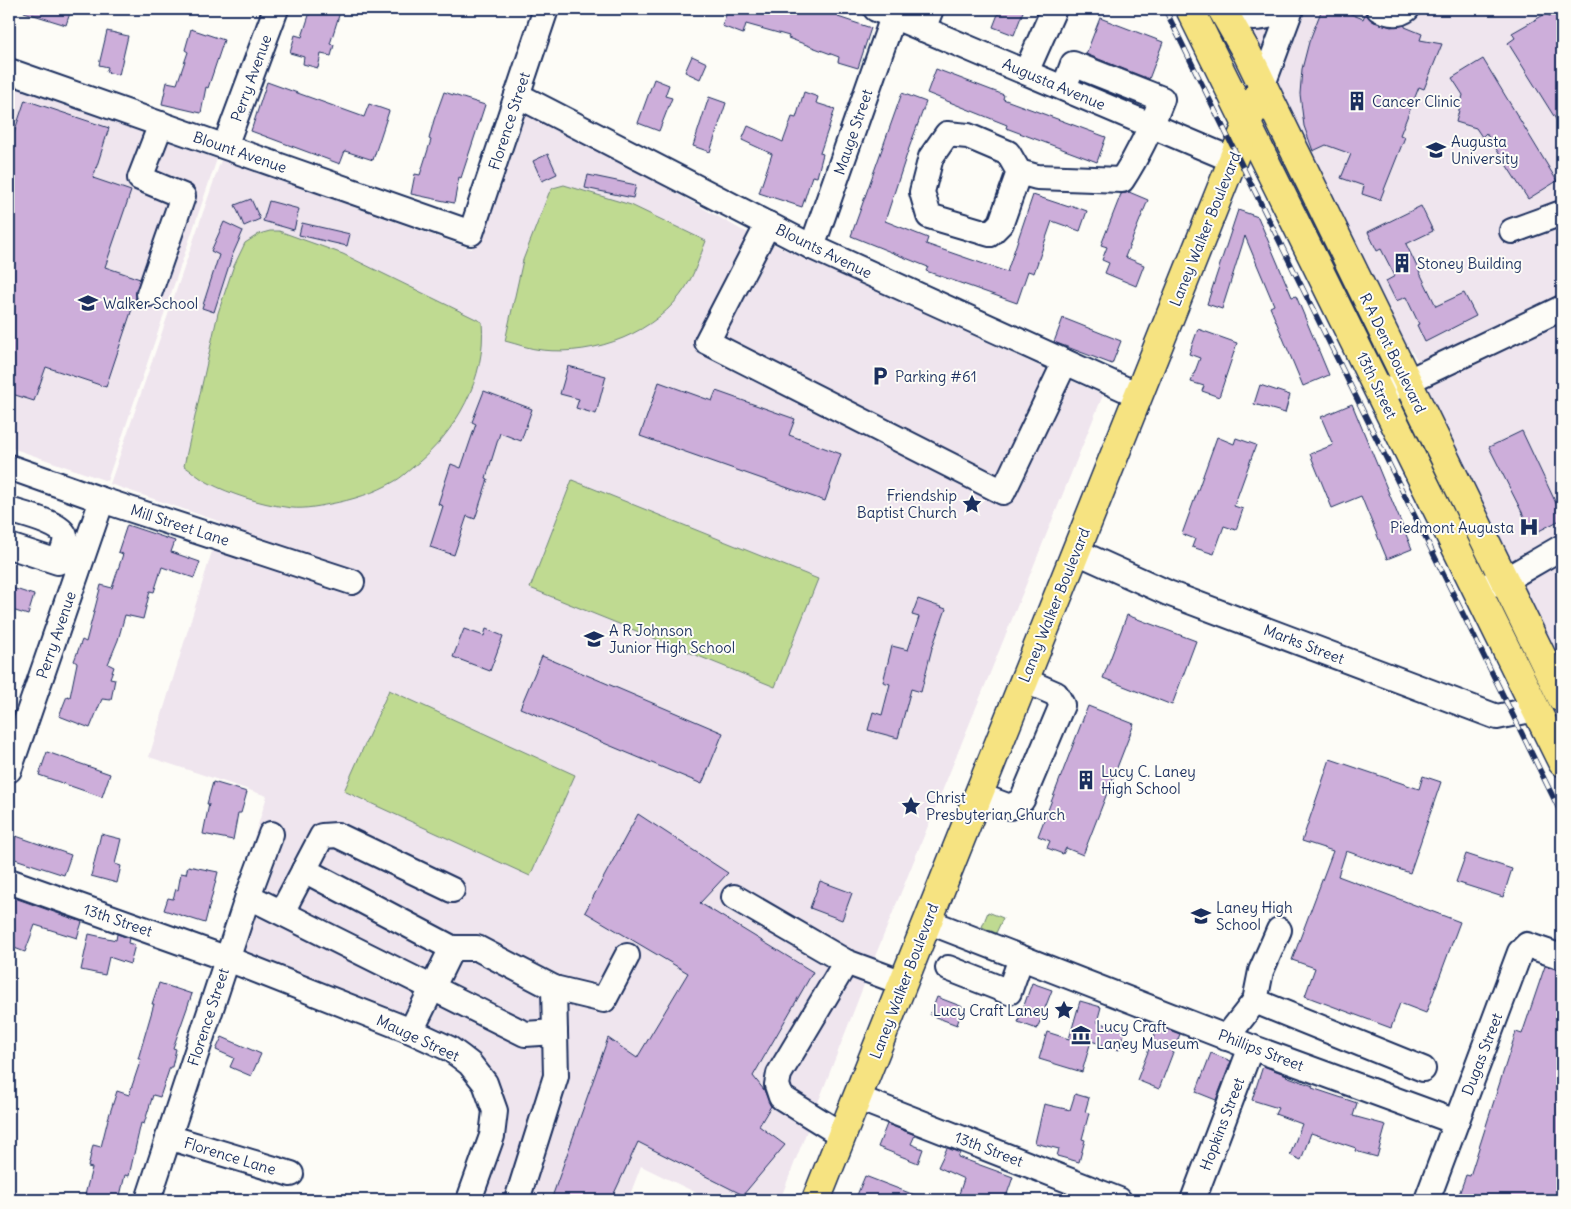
<svg xmlns="http://www.w3.org/2000/svg" width="1571" height="1209" viewBox="0 0 1571 1209" font-family="Delius,sans-serif">
  <style>
    .built { fill: #efe5ee }
    .green { fill: #bfda91; stroke: #6d8478 }
    .building { fill: #cdaeda; stroke: #1b2f5e }
    .lines { fill: none; stroke-linecap: round; stroke-linejoin: round }
    .minor-casing { stroke: #1b2f5e; stroke-width: 28 }
    .major-casing { stroke: #1b2f5e; stroke-width: 31 }
    .minor { stroke: #fdfcf7; stroke-width: 24 }
    .major { stroke: #f6e381; stroke-width: 28 }
    .rail-casing { stroke: #1b2f5e; stroke-width: 5.5 }
    .rail { stroke: #fdfcf7; stroke-width: 4; stroke-dasharray: 11; stroke-linecap: butt }
    .labels { text-anchor: middle; dominant-baseline: central; stroke-width: 4; stroke-linejoin: round; paint-order: stroke }
    .street-label { font-size: 15px; fill: #1b2f5e; stroke: #fdfcf7 }
    .poi-label { font-size: 15px; fill: #1b2f5e; stroke: #fdfcf7; text-anchor: start }
  </style>
  <rect width="100%" height="100%" fill="#fdfcf7"/>
  <filter id="ink" filterUnits="userSpaceOnUse"><feTurbulence type="fractalNoise" baseFrequency=".02" numOctaves="2"/><feDisplacementMap in="SourceGraphic" scale="10" xChannelSelector="R" yChannelSelector="G"/><feConvolveMatrix kernelMatrix="1 2 1 2 8 2 1 2 1" color-interpolation-filters="sRGB"/></filter>
  <g filter="url(#ink)">
    <g class="built">
      <path d="M1237,9h325v285l-142,70 -15,-22z"/>
      <path d="M9,85l208,74 -110,322 -98,-34z"/>
      <path d="M521,106l219,123 363,166 -227,559 -96,246h-69l-70,-34 -13,34h-145l22,-62 1,-21 -3,-21 -9,-19 -273,-133 46,-148 -118,-39 72,-235 -111,-38 111,-324 251,89z"/>
      <path d="M1562,322v342l-135,-275 5,-6z"/>
    </g>
    <g class="green">
      <path d="M564,185l67,20 75,36c-6,15 -11,32 -20,46 -29,46 -91,69 -144,63 -12,-1 -25,-6 -37,-9l18,-81 26,-67 4,-5z"/>
      <path d="M270,231h9l64,23 139,68c5,56 -26,111 -69,145 -6,5 -12,11 -18,14 -20,12 -43,19 -65,23 -14,3 -30,6 -45,3 -24,-3 -55,-13 -76,-24 -9,-4 -17,-12 -25,-17l34,-153 15,-45 12,-25 14,-9z"/>
      <path d="M572,480l246,99 -43,108 -245,-99z"/>
      <path d="M389,690l186,85 -45,101 -186,-85z"/>
      <path d="M988,912l15,6 -7,15 -14,-6z"/>
    </g>
    <g class="building">
      <path d="M24,9h33l13,4 -4,12 -42,-13z"/>
      <path d="M311,9h30l-11,35 4,1 -3,11 -10,-2 -3,14 -15,-4 1,-7 -14,-4 5,-18 7,2z"/>
      <path d="M728,9h98l13,4 -1,4 33,11 -13,40 -20,-6 1,-5 -51,-19 1,-2 -43,-12 -3,10 -21,-8z"/>
      <path d="M1000,9h24l-10,26 -21,-8z"/>
      <path d="M1322,9h17l24,10 3,-7 3,6 5,4 17,5 14,-2v2l17,7 -2,6 22,4 -18,45 -5,-2 -19,48 5,2 -25,63 -18,-6 2,-8 -23,-8 10,-24 -25,-9 -13,6 -9,-25 -4,-32 2,-25 7,-27z"/>
      <path d="M1562,9v120l-54,-86 7,-5 -3,-5 35,-20 2,3z"/>
      <path d="M1100,18l63,24 -14,37 -63,-25z"/>
      <path d="M191,29l33,11 -16,48 -2,-1 -5,26 -39,-9 5,-22 10,2 11,-32 -3,-2z"/>
      <path d="M107,31l21,5 -9,39 -13,-3 2,-5 -9,-2z"/>
      <path d="M692,56l15,7 -7,16 -15,-7z"/>
      <path d="M1483,59l74,122 -29,18 -42,-66 -4,4 -6,-9 -20,-6 7,-27 -11,-17z"/>
      <path d="M936,69l68,26 -1,4 103,38 -9,25 -91,-34 1,-3 -80,-32z"/>
      <path d="M654,79l15,6 -4,11 7,2 -13,33 -21,-8z"/>
      <path d="M267,82l97,35 5,-13 20,7 -16,49 -28,-9 -5,13 -89,-33z"/>
      <path d="M444,92l41,13 -24,73 -2,-1 -5,26 -43,-9 4,-20 5,1 11,-35 -2,-1 5,-19z"/>
      <path d="M804,92l14,5 -2,6 19,6 -15,44 3,1 -6,23 -5,-1 -10,31 -43,-14 13,-39 -30,-14 6,-14 35,16 9,-25 4,1z"/>
      <path d="M902,93l24,9 -17,46 -24,73 43,17 -2,6 81,28 26,-77 36,12 1,-2 17,6 -7,20 -28,-10 -18,52 -6,-2 -11,32 -91,-32 2,-4 -77,-31z"/>
      <path d="M709,97l17,6 -16,49 -17,-6z"/>
      <path d="M25,100l84,28 -16,50 38,13 -26,76 35,12 -4,18 -30,90 -60,-20 -12,34 -25,-8v-245z"/>
      <path d="M548,154l9,20 -15,7 -9,-20z"/>
      <path d="M588,175l48,10 -3,13 -48,-10z"/>
      <path d="M1129,192l19,8 -23,57 19,8 -8,21 -31,-13 4,-10 -7,-3 5,-13 -6,-2 20,-51z"/>
      <path d="M251,199l9,20 -16,7 -9,-21z"/>
      <path d="M269,201l30,8 -5,21 -31,-9z"/>
      <path d="M1421,206l12,25 -27,13 30,62 28,-13 12,23 -51,26 -8,-17 2,-1 -13,-27 -10,4 -10,-20 9,-5 -14,-27 -4,2 -9,-19z"/>
      <path d="M1238,210l20,7 34,80 4,-1 33,79 -26,11 -33,-79 4,-2 -29,-69 -23,73 -15,-5z"/>
      <path d="M224,222l19,9 -11,25 -18,56 -12,-4 17,-53 -8,-4z"/>
      <path d="M302,223l48,11 -3,12 -48,-11z"/>
      <path d="M1063,318l58,23 -9,23 -58,-22z"/>
      <path d="M1198,329l39,14 -18,54 -17,-6 2,-5 -13,-4 9,-24 -11,-4z"/>
      <path d="M568,366l38,10 -10,38 -20,-6 3,-9 -19,-5z"/>
      <path d="M659,382l53,19 4,-10 79,28 -6,16 52,19 -16,47 -185,-65z"/>
      <path d="M1260,385l30,10 -5,18 -31,-9z"/>
      <path d="M484,391l48,18 -11,32 -21,-8 -14,45 2,1 -13,40 -8,-3 -13,39 -24,-8 13,-41 -5,-2 13,-40 10,4 15,-44 -4,-2z"/>
      <path d="M1352,404l60,145 -25,10 -26,-63 -29,12 -22,-54 23,-9 -12,-28z"/>
      <path d="M1522,431l40,85v3l-29,15 -44,-87z"/>
      <path d="M1217,437l17,7 2,-6 20,7 -22,61 9,3 -7,21 -12,-4 -10,28 -22,-7 3,-8 -13,-5z"/>
      <path d="M127,525l48,16 -4,11 29,10 -6,16 -32,-11 -8,25 -4,-1 -7,28 -18,-4 -7,25 -10,24 6,3 -4,11 5,1 -4,21 -9,-1 -12,29 -31,-12 8,-20 3,1 7,-34 -3,-2 8,-21 4,2 15,-57 11,3 11,-34 -5,-2z"/>
      <path d="M9,587l25,8 -6,20 -19,-6z"/>
      <path d="M918,599l28,10 -14,39 -11,44 -10,-3 -13,49 -30,-8 5,-18 9,3 8,-31 -7,-2 9,-36 16,4 11,-33 -7,-2z"/>
      <path d="M1127,615l69,26 -24,64 -69,-27z"/>
      <path d="M464,629l20,7 2,-7 17,7 -13,35 -37,-14z"/>
      <path d="M542,656l181,77 -21,51 -182,-76z"/>
      <path d="M1088,706l46,18 -51,131 -17,-7 -3,6 -16,-6 3,-7 -12,-5z"/>
      <path d="M47,752l63,22 -8,23 -63,-22z"/>
      <path d="M1330,759l89,30 4,-13 18,6 -31,91 -64,-22 -8,25 122,46 -34,91 -26,-10 -9,25 -86,-32 10,-28 -23,-8 41,-109 -31,-10z"/>
      <path d="M213,782l34,10 -6,21h-3l-5,27 -30,-6 6,-30h-2z"/>
      <path d="M638,814l90,59 -28,30 113,69 -60,104 11,14 7,16 -12,20 26,19 -42,50 -105,-53 -27,58h-60l57,-162 29,20 51,-85 -103,-61z"/>
      <path d="M101,834l20,5 -6,25 6,2 -4,17 -26,-7z"/>
      <path d="M16,836l55,19 -7,20 -55,-18z"/>
      <path d="M1466,854l46,15 -9,28 -47,-15z"/>
      <path d="M188,866l30,6 -13,51 -41,-13 4,-12 5,1 3,-10 2,1 3,-17 5,1z"/>
      <path d="M820,881l32,12 -10,27 -32,-12z"/>
      <path d="M9,896l73,26 -5,16 -42,-13 -10,27 -16,-6z"/>
      <path d="M89,934l27,6 1,-6 12,4 -1,5 7,2 -5,19 -21,-7 -4,18 -24,-5z"/>
      <path d="M1545,966l17,4v230h-105l9,-25 4,1 46,-144 6,2z"/>
      <path d="M159,983l33,11 -19,54 3,1 -4,18h-2l-10,30 -7,-2 -9,29 -3,-1 -12,53 -4,-1 -6,25h-15l-19,-5 7,-27 -4,-1 5,-22 8,2 7,-28 9,-28 12,4 12,-36h-3l16,-55h-2z"/>
      <path d="M1032,983l20,7 -15,39 -19,-7z"/>
      <path d="M937,997l26,10 -6,18 -27,-10z"/>
      <path d="M1080,1001l21,6 -4,15 28,9 -6,19 -28,-9 -9,31 -43,-13 8,-27 22,7z"/>
      <path d="M1158,1026l22,8 -21,55 -22,-9z"/>
      <path d="M222,1037l39,17 -10,22 -21,-9 4,-9 -18,-8z"/>
      <path d="M1211,1053l20,8 -15,39 -20,-8z"/>
      <path d="M1263,1066l24,9 -1,1 27,10 -1,2 45,15 -4,13 33,9 -9,32 -22,-6 1,-3 -45,-15 -10,27 -11,-5 12,-31 -27,-10 3,-6 -26,-8z"/>
      <path d="M1075,1094l14,4 -4,14 4,1 -7,26 3,1 -6,22 -22,-6 2,-7 -24,-6 9,-39 26,6z"/>
      <path d="M887,1124l28,11 -4,9 12,5 -5,14 -40,-16z"/>
      <path d="M947,1148l13,5 -2,4 55,20 -8,23h-48l7,-21 -26,-12z"/>
      <path d="M865,1176l60,23v1h-70z"/>
    </g>
    <g class="lines">
      <defs>
        <g id="minor">
          <path d="M876,9l357,151"/>
          <path d="M1379,9c10,4 19,7 28,0"/>
          <path d="M1225,15c18,2 40,8 55,-6"/>
          <path d="M923,29l8,-20"/>
          <path d="M9,71l462,162 75,-224"/>
          <path d="M1026,72l28,-63"/>
          <path d="M1262,87l29,-78"/>
          <path d="M517,95l295,152 326,148"/>
          <path d="M225,146l51,-137"/>
          <path d="M1019,172l-18,51 -11,11 -61,-18 -7,-24 9,-35 16,-23 21,2 40,17 11,19 18,5 85,3c17,-26 29,-52 40,-81l-89,-35 -9,24"/>
          <path d="M768,224l-61,118 296,150 62,-130"/>
          <path d="M1512,231l47,-17 3,1"/>
          <path d="M812,247l81,-230"/>
          <path d="M149,294l34,-98 -43,-18 21,-54"/>
          <path d="M1381,394l181,-86"/>
          <path d="M9,467l93,33 250,82"/>
          <path d="M9,510c12,4 53,13 56,26 2,8 -4,18 -7,26l-49,-16"/>
          <path d="M1075,551l93,42 329,124 39,-8"/>
          <path d="M1486,586l19,-6 57,-33"/>
          <path d="M9,770l93,-270"/>
          <path d="M978,795l32,12 12,-7 40,-95 -6,-11 -32,-14"/>
          <path d="M304,870l148,78"/>
          <path d="M9,881l219,78 183,72 39,18 11,8 9,7 15,19 10,28 -3,25 -23,64"/>
          <path d="M248,896l277,138 30,-2"/>
          <path d="M734,897l112,65 57,21"/>
          <path d="M282,912l40,-76 15,-1 115,55"/>
          <path d="M927,921l324,126 205,75"/>
          <path d="M948,968l61,24 12,-34"/>
          <path d="M554,988l50,12 23,-44"/>
          <path d="M1255,1001l168,68"/>
          <path d="M411,1031l41,-83h25l77,40 2,88 -39,124"/>
          <path d="M1226,1038l29,-37 6,-30 18,-41"/>
          <path d="M858,1098l261,102"/>
          <path d="M842,1135l-61,-38 -4,-12 2,-11 67,-112"/>
          <path d="M168,1137l123,37"/>
          <path d="M148,1200l100,-304 23,-62"/>
          <path d="M1193,1200l58,-153"/>
          <path d="M1427,1200l93,-248 7,-7 35,12"/>
        </g>
        <g id="major">
          <path d="M1190,9l372,753"/>
          <path d="M1222,9l25,44 315,645"/>
          <path d="M816,1200l446,-1113"/>
        </g>
      </defs>
      <use href="#minor" class="minor-casing"/>
      <use href="#major" class="major-casing"/>
      <use href="#minor" class="minor"/>
      <use href="#major" class="major"/>
      <defs>
        <path id="rail" d="M1165,9l397,806"/>
      </defs>
      <use href="#rail" class="rail-casing"/>
      <use href="#rail" class="rail"/>
    </g>
  </g>
  <defs>
    <symbol id="building-bare" viewBox="-9 -9 18 18"><path d="M-4-6H4V6H1V3H-1V6H-4ZM-2.5-4.3h1.7v1.8h-1.7ZM.8-4.3h1.7v1.8H.8ZM-2.5-1h1.7V.8h-1.7ZM.8-1h1.7V.8H.8Z" fill="#1b2f5e" stroke="#fdfcf7" stroke-width="2.5" paint-order="stroke"/></symbol>
    <symbol id="university-bare" viewBox="-9 -9 18 18"><path d="M0-5L7-2L0 1L-7-2ZM-4 1L0 2.5L4 1V4Q0 6-4 4Z" fill="#1b2f5e" stroke="#fdfcf7" stroke-width="2.5" paint-order="stroke"/></symbol>
    <symbol id="school-bare" viewBox="-9 -9 18 18"><path d="M0-5L7-2L0 1L-7-2ZM-4 1L0 2.5L4 1V4Q0 6-4 4Z" fill="#1b2f5e" stroke="#fdfcf7" stroke-width="2.5" paint-order="stroke"/></symbol>
    <symbol id="parking-bare" viewBox="-9 -9 18 18"><path d="M-3.5-5.5H1a3.5 3.5 0 0 1 0 7H-1V5.5H-3.5ZM-1-3.4V-.6H.8a1.4 1.4 0 0 0 0-2.8Z" fill="#1b2f5e" stroke="#fdfcf7" stroke-width="2.5" paint-order="stroke"/></symbol>
    <symbol id="sight-bare" viewBox="-9 -9 18 18"><path d="M0-6L1.8-2.2L6-1.7L2.9 1.2L3.7 5.4L0 3.3L-3.7 5.4L-2.9 1.2L-6-1.7L-1.8-2.2Z" fill="#1b2f5e" stroke="#fdfcf7" stroke-width="2.5" paint-order="stroke"/></symbol>
    <symbol id="hospital-bare" viewBox="-9 -9 18 18"><path d="M-5-5h3v3.5h4V-5h3V5h-3V1.5h-4V5h-3Z" fill="#1b2f5e" stroke="#fdfcf7" stroke-width="2.5" paint-order="stroke"/></symbol>
    <symbol id="museum-bare" viewBox="-9 -9 18 18"><path d="M0-6L6-3V-2H-6V-3ZM-5-1h2V3h-2ZM-1-1h2V3h-2ZM3-1h2V3H3ZM-6 4H6V6H-6Z" fill="#1b2f5e" stroke="#fdfcf7" stroke-width="2.5" paint-order="stroke"/></symbol>
  </defs>
  <g fill-rule="evenodd">
    <use href="#building-bare" x="1343" y="87" width="28" height="28"/>
    <use href="#university-bare" x="1422" y="136" width="28" height="28"/>
    <use href="#building-bare" x="1388" y="249" width="28" height="28"/>
    <use href="#school-bare" x="74" y="289" width="28" height="28"/>
    <use href="#parking-bare" x="866" y="362" width="28" height="28"/>
    <use href="#sight-bare" x="958" y="490" width="28" height="28"/>
    <use href="#hospital-bare" x="1515" y="513" width="28" height="28"/>
    <use href="#school-bare" x="580" y="625" width="28" height="28"/>
    <use href="#building-bare" x="1072" y="766" width="28" height="28"/>
    <use href="#sight-bare" x="897" y="792" width="28" height="28"/>
    <use href="#school-bare" x="1187" y="902" width="28" height="28"/>
    <use href="#sight-bare" x="1050" y="996" width="28" height="28"/>
    <use href="#museum-bare" x="1067" y="1021" width="28" height="28"/>
  </g>
  <g class="labels">
    <g class="street-label">
      <text transform="translate(251 78) rotate(-70)">Perry Avenue</text>
      <text transform="translate(1054 84) rotate(23)">Augusta Avenue</text>
      <text transform="translate(509 121) rotate(-72)">Florence Street</text>
      <text transform="translate(853 132) rotate(-71)">Mauge Street</text>
      <text transform="translate(240 152) rotate(19)">Blount Avenue</text>
      <text transform="translate(1205 229) rotate(-68)">Laney Walker Boulevard</text>
      <text transform="translate(824 251) rotate(26)">Blounts Avenue</text>
      <text transform="translate(1393 353) rotate(64)">R A Dent Boulevard</text>
      <text transform="translate(1377 385) rotate(64)">13th Street</text>
      <text transform="translate(180 525) rotate(18)">Mill Street Lane</text>
      <text transform="translate(1054 605) rotate(-68)">Laney Walker Boulevard</text>
      <text transform="translate(56 635) rotate(-71)">Perry Avenue</text>
      <text transform="translate(1304 644) rotate(21)">Marks Street</text>
      <text transform="translate(118 920) rotate(19)">13th Street</text>
      <text transform="translate(904 981) rotate(-69)">Laney Walker Boulevard</text>
      <text transform="translate(208 1017) rotate(-72)">Florence Street</text>
      <text transform="translate(418 1038) rotate(25)">Mauge Street</text>
      <text transform="translate(1261 1050) rotate(21)">Phillips Street</text>
      <text transform="translate(1482 1054) rotate(-69)">Dugas Street</text>
      <text transform="translate(1222 1124) rotate(-69)">Hopkins Street</text>
      <text transform="translate(989 1149) rotate(21)">13th Street</text>
      <text transform="translate(230 1156) rotate(17)">Florence Lane</text>
    </g>
    <g class="poi-label">
      <text x="1372" y="101">Cancer Clinic</text>
      <text x="1451" y="141">Augusta<tspan x="1451" dy="17">University</tspan></text>
      <text x="1417" y="263">Stoney Building</text>
      <text x="103" y="303">Walker School</text>
      <text x="895" y="376">Parking #61</text>
      <text x="957" y="495" text-anchor="end">Friendship<tspan x="957" dy="17">Baptist Church</tspan></text>
      <text x="1514" y="527" text-anchor="end">Piedmont Augusta</text>
      <text x="609" y="630">A R Johnson<tspan x="609" dy="17">Junior High School</tspan></text>
      <text x="1101" y="771">Lucy C. Laney<tspan x="1101" dy="17">High School</tspan></text>
      <text x="926" y="797">Christ<tspan x="926" dy="17">Presbyterian Church</tspan></text>
      <text x="1216" y="907">Laney High<tspan x="1216" dy="17">School</tspan></text>
      <text x="1049" y="1010" text-anchor="end">Lucy Craft Laney</text>
      <text x="1096" y="1026">Lucy Craft<tspan x="1096" dy="17">Laney Museum</tspan></text>
    </g>
  </g>
  <rect width="1571" height="1209" fill="none" stroke="#fdfcf7" stroke-width="30"/>
  <rect x="15" y="15" width="1541" height="1179" fill="none" stroke="#1b2f5e" stroke-width="2" filter="url(#ink)"/>
</svg>
